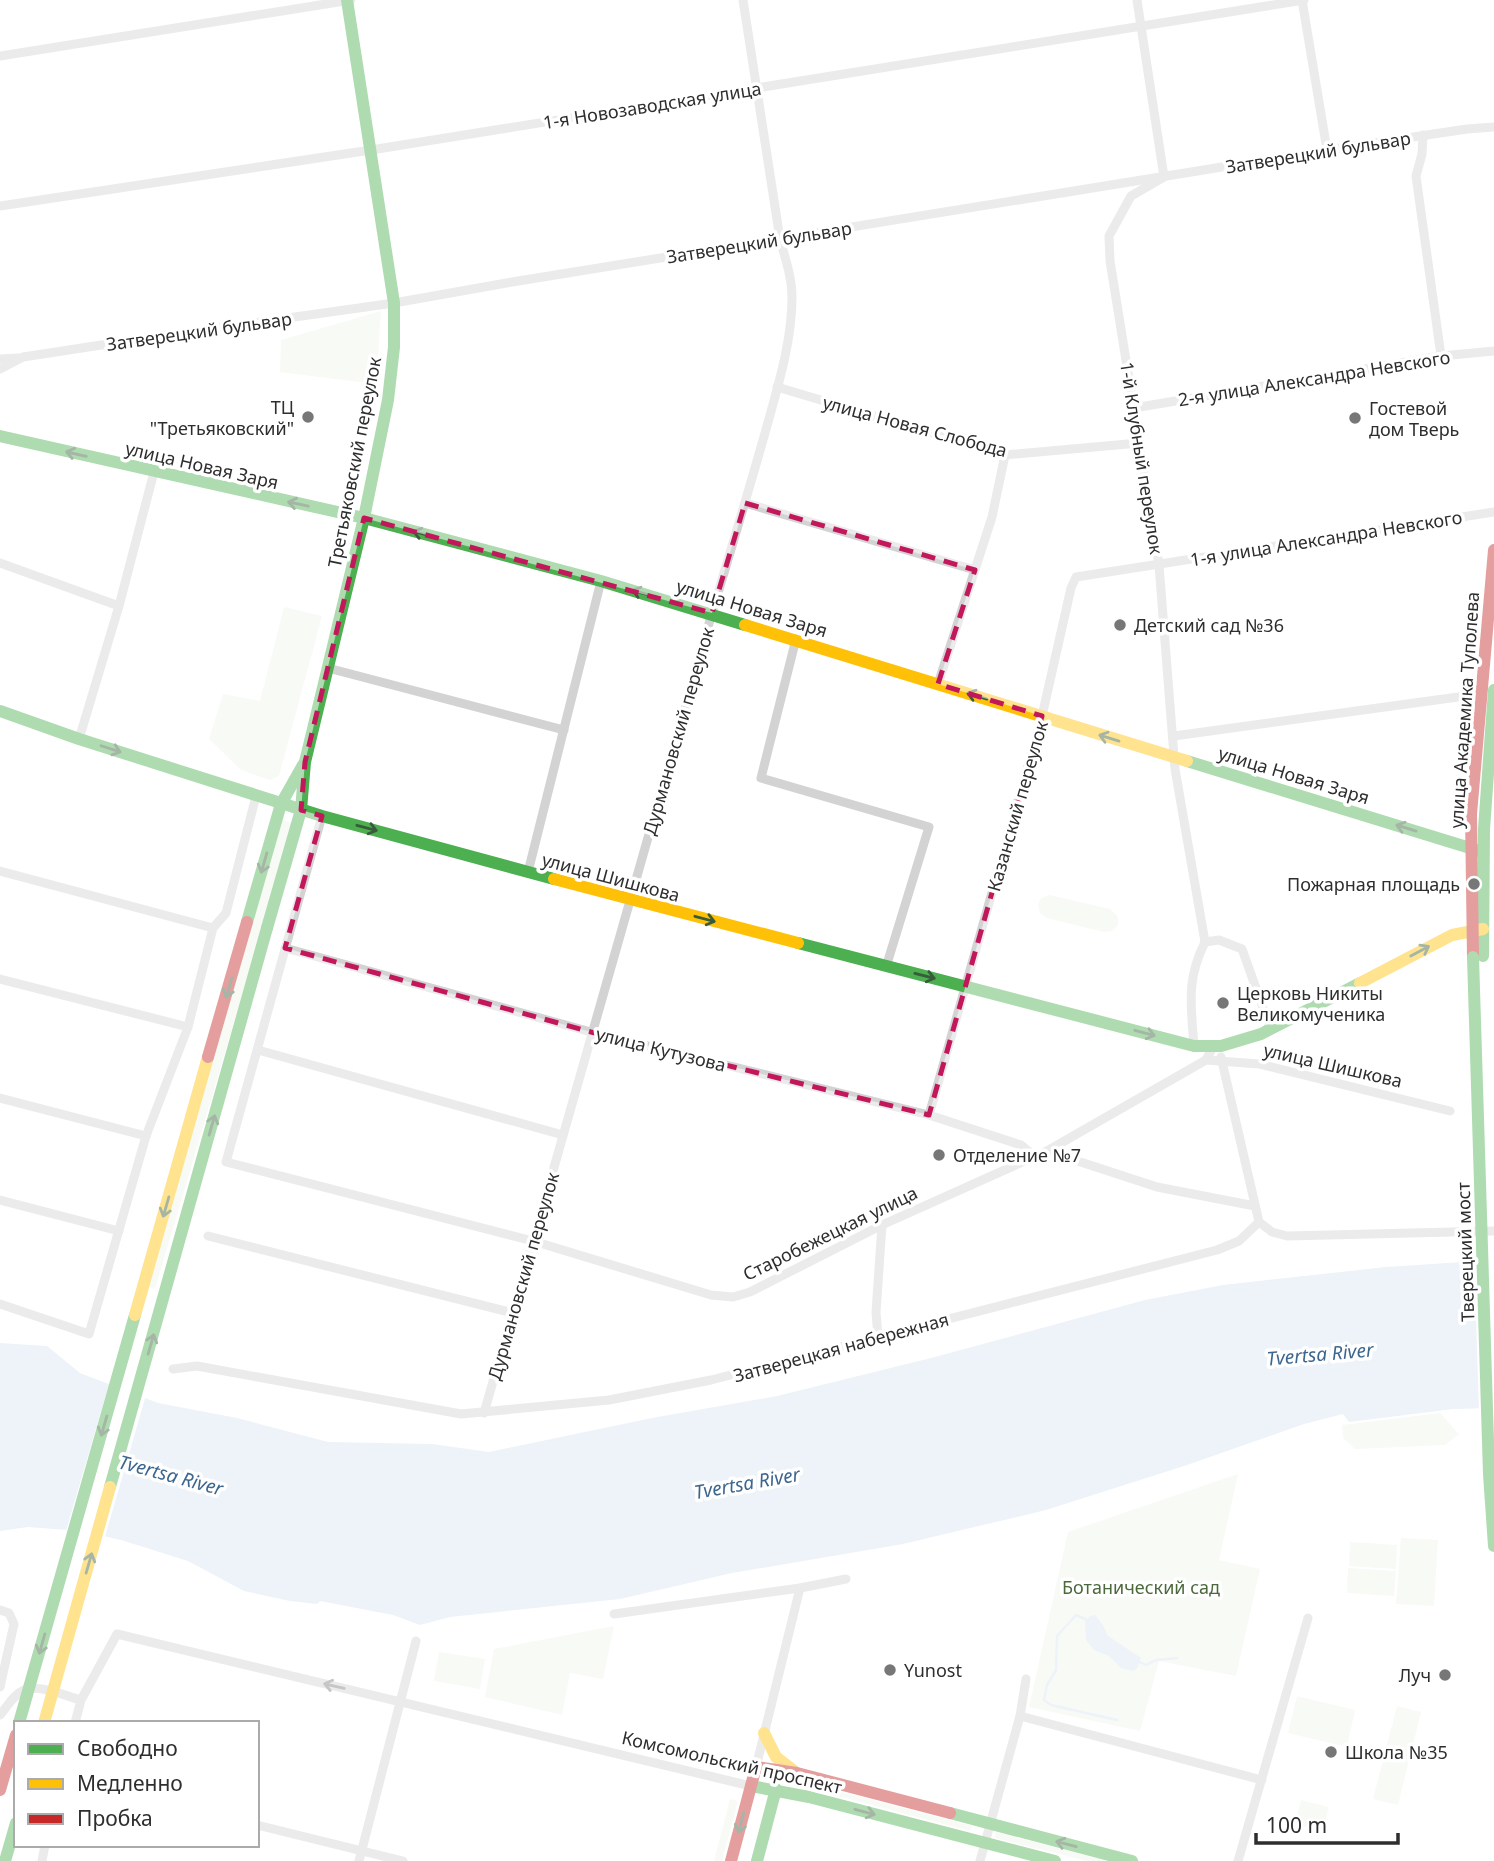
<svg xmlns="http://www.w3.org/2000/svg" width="1494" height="1861" viewBox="0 0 1494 1861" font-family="'Noto Sans',sans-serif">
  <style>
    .green { fill: #eff4ec }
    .water { fill: #d8e4f1 }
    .pier { fill: #fff }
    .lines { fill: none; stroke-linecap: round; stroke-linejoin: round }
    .stream { stroke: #d8e4f1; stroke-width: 2.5 }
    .street { stroke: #d3d3d3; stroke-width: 9 }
    .fast { stroke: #4caf50; stroke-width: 12 }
    .slow { stroke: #ffc107; stroke-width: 12 }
    .jam { stroke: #c62828; stroke-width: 12 }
    .fast-bridge { stroke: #4caf50; stroke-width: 12 }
    .slow-bridge { stroke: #ffc107; stroke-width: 12 }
    .jam-bridge { stroke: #c62828; stroke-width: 12 }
    .oneway { stroke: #385b3a }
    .oneway2 { stroke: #808080 }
    .marked { fill: none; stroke: #c2185b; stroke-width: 5; stroke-dasharray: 14 9; stroke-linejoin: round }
    .poi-dot { fill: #777; stroke: #fff; stroke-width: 2.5 }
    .labels { text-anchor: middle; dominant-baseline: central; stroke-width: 7; stroke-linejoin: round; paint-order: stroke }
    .street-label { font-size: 18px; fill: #2e2e2e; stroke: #fff }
    .poi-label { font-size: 18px; fill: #2e2e2e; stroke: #fff; text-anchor: start }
    .park-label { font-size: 18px; fill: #4c693c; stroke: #fff }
    .water-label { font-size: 19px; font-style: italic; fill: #3d668f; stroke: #fff }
  </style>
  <rect width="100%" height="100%" fill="#fff"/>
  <g class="green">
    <path d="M381,311l-5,73 -96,-12 1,-32z"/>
    <path d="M284,607l38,9 -43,160 -9,4 -29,-10 -32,-31 14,-45 37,7z"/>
    <path d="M282,820l11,3 -138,466 -6,-2z"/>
    <path d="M1049,895l61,14 8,8v8l-6,6 -8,1 -57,-14 -7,-5 -2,-8 3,-7z"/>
    <path d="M1440,1413l19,21 -14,11 -90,4 -12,-11 -1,-13z"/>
    <path d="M1238,1474l-19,86 41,9 -24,107 -77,-15 -19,70 -111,-24 39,-175z"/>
    <path d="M1401,1538l37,2 -4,66 -38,-2z"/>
    <path d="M1350,1542l47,3 -1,24 -47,-3z"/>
    <path d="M1348,1568l48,3 -2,25 -47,-3z"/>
    <path d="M614,1626l-11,53 -33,-6 -8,42 -77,-18 9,-48z"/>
    <path d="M439,1652l46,7 -5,30 -46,-8z"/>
    <path d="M1297,1696l58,14 -8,37 -59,-14z"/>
    <path d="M1397,1706l24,6 -23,93 -25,-6z"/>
    <path d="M814,1785l158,41 -2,5 -158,-42z"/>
    <path d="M730,1799l8,2 -16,60h-8z"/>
    <path d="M1301,1800l28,7 -6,24 -28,-7z"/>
    <path d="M996,1832l111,29h-20l-92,-23z"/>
  </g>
  <g class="water">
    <path d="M1494,1260v148l-41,1 -104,13 -6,-8 -39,10 -117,41 -141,45 -143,34 -171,29 -112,26 -170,18 -30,8 -27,-10 -73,-14 -3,3 -27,-3 -46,-10 -56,-30 -67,-21 -39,-9 -54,-4 -28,4v-188l47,3 33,27 78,30 79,15 91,24 104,2 57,8 163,-34 125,-22 154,-38 214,-58 78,-15 163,-18z"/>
    <path d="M1095,1615l8,10 5,11 33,22 -4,10 -4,3 -12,-3 -12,-12 -15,-6 -8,-10 -1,-18 5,-6z"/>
  </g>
  <g class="pier">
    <path d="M1494,1256v155l-15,1 -5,-155z"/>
    <path d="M110,1381l36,14 -42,145 -23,-6h-16z"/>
  </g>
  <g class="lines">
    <g class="stream">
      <path d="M1087,1620l-11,-5 -19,21 -1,34 -9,15 -3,15 7,5 66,15"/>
      <path d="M1140,1662l6,3 10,-5 21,-2"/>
    </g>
    <g class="street">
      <path d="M1137,0l27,177 -33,19 -22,40 1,25 49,304 16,204 30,173c-19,38 -14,63 -11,104"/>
      <path d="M1302,0l25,150"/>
      <path d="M0,56l351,-56"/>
      <path d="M1423,135l-1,19 -6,22 25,180"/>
      <path d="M0,206l371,-56 933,-150"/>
      <path d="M0,359l18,-1"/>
      <path d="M0,369l23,-12 137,-21 234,-33 118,-21 815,-132 140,-21 27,-2"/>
      <path d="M777,387l228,68 134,-12"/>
      <path d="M1134,408l307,-52 53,-5"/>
      <path d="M745,503l230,67"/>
      <path d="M0,563l119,43"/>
      <path d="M796,639l-35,139 168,49 -43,140"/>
      <path d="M328,668l236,62"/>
      <path d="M938,684l54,-167 13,-62"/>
      <path d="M1174,736l306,-42"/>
      <path d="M79,739l40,-133 35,-134"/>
      <path d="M322,816l-96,346 307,79 178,54 22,2 17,-5 132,-67 165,-74 159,-91 7,-13"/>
      <path d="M0,871l213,57"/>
      <path d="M528,872l73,-291"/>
      <path d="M1205,942l14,-2 23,9 29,81"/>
      <path d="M285,948l306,84 338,83 92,30 14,12"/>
      <path d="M0,979l188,48"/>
      <path d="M258,1050l305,85"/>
      <path d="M1221,1057l38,165"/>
      <path d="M1206,1060l53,4 191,47"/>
      <path d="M0,1098l146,38"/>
      <path d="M929,1115l113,-399 29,-128 5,-11 418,-65"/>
      <path d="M1047,1151l110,36 98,19"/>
      <path d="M0,1200l119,31"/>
      <path d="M1259,1222l13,10 15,4 207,-5"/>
      <path d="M208,1236l305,77"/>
      <path d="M0,1304l89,30 57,-198 42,-109 25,-99 13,-15 30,-117"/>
      <path d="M878,1338l-2,-26 6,-87"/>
      <path d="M173,1369l24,-3 264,48 148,-14 102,-20 506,-130 22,-9 20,-19"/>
      <path d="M484,1413l228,-800c18,-60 36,-120 53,-180 12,-44 27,-90 27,-136 0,-20 -7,-39 -12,-58l-37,-239"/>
      <path d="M0,1610l9,3 5,11 -14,63"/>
      <path d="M614,1614l186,-26 46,-9"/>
      <path d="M0,1715c7,-8 14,-21 24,-25 16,-6 41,6 57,10"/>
      <path d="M1020,1716l242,64"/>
      <path d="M75,1723l6,-23 36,-66 634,152"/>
      <path d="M756,1767l44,-179"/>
      <path d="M257,1825l146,36"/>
      <path d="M42,1861l3,-16"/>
      <path d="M359,1861l57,-220"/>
      <path d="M980,1861l40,-145 6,-37"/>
      <path d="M1238,1861l70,-243"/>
    </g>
    <g class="fast">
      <path d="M0,436l364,82 237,63 144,44"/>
      <path d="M0,711l79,28 243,77 232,63"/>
      <path d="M1187,761l296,91"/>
      <path d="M281,804l22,-39"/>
      <path d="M301,810l4,-48 59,-244 24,-118 6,-53v-44l-47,-303"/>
      <path d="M247,922l34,-118"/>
      <path d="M267,928l34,-118"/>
      <path d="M798,943l396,103h27l40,-12 99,-51"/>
      <path d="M1483,956l1,-127 10,-139"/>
      <path d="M751,1786l58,11 246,64"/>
      <path d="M950,1813l182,48"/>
      <path d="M5,1861l11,-38"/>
      <path d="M757,1861l19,-72"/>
    </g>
    <g class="slow">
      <path d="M745,625l442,136"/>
      <path d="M554,879l244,64"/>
      <path d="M1360,983l92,-48 31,-6"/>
      <path d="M764,1733l12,24 18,14"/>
    </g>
    <g class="jam">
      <path d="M1473,957l-2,-143 23,-264"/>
      <path d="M731,1861l25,-94 41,6 153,40"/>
    </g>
    <g class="fast-bridge">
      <path d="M1473,957l16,517 5,72"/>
      <path d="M110,1487l157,-559"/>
      <path d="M19,1723l116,-408"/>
    </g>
    <g class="slow-bridge">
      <path d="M135,1315l73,-258"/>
      <path d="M44,1723l66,-236"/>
    </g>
    <g class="jam-bridge">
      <path d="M208,1057l39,-135"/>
      <path d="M0,1790l16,-55"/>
    </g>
  </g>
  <defs><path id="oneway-shaft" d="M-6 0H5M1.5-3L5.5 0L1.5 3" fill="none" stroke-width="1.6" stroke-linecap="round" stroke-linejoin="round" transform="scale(1.75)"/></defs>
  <g class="oneway">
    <use href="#oneway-shaft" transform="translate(76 454) rotate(-167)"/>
    <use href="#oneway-shaft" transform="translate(298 504) rotate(-168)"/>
    <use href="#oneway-shaft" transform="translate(423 534) rotate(-165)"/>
    <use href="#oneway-shaft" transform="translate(642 593) rotate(-164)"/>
    <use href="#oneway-shaft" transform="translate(977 696) rotate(-163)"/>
    <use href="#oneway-shaft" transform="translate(1109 738) rotate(-163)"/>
    <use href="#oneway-shaft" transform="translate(111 749) rotate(18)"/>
    <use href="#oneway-shaft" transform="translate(367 828) rotate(15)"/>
    <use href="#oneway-shaft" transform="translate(1406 828) rotate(-163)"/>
    <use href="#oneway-shaft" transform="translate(264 863) rotate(106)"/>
    <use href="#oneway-shaft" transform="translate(705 919) rotate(15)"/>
    <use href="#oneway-shaft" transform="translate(1420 951) rotate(-28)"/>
    <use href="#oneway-shaft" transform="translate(925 976) rotate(14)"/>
    <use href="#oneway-shaft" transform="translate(229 988) rotate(106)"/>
    <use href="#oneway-shaft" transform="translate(1145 1033) rotate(15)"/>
    <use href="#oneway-shaft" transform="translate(212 1125) rotate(-74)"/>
    <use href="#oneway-shaft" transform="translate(166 1207) rotate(106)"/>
    <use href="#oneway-shaft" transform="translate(151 1344) rotate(-74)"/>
    <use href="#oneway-shaft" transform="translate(104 1426) rotate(106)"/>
    <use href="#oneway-shaft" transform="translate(89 1563) rotate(-74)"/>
    <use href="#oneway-shaft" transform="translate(42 1644) rotate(106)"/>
    <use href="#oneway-shaft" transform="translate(865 1812) rotate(15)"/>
    <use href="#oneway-shaft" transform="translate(741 1823) rotate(105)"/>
    <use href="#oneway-shaft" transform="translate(1066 1844) rotate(-165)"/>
  </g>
  <use class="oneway2" href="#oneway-shaft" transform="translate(334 1686) rotate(-167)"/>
  <path d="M0 0H1494V1861H0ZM745,503l230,67 -37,114 104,32 -113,399 -338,-83 -306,-84 37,-132 -21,-6 4,-48 59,-244 348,95z" fill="#fff" fill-opacity=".55" fill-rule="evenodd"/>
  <path class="marked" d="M745,503l230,67 -37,114 104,32 -113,399 -338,-83 -306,-84 37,-132 -21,-6 4,-48 59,-244 348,95z"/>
  <g class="poi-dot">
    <circle cx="308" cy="417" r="7"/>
    <circle cx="1355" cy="418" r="7"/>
    <circle cx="1120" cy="625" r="7"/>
    <circle cx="1474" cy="884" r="7"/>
    <circle cx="1223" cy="1003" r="7"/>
    <circle cx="939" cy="1155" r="7"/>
    <circle cx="890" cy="1670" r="7"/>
    <circle cx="1445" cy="1675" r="7"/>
    <circle cx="1331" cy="1752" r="7"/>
  </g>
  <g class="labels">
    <g class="street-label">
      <text transform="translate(652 105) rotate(-9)">1-я Новозаводская улица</text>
      <text transform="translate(1318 152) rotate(-9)">Затверецкий бульвар</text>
      <text transform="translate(759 242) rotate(-9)">Затверецкий бульвар</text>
      <text transform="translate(199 331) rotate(-8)">Затверецкий бульвар</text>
      <text transform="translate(1314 378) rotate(-9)">2-я улица Александра Невского</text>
      <text transform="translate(915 426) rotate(15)">улица Новая Слобода</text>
      <text transform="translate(1142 458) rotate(81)">1-й Клубный переулок</text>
      <text transform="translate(354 462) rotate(-79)">Третьяковский переулок</text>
      <text transform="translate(202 465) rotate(13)">улица Новая Заря</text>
      <text transform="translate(1326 538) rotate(-9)">1-я улица Александра Невского</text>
      <text transform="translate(752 608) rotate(17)">улица Новая Заря</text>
      <text transform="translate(1464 710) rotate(-86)">улица Академика Туполева</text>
      <text transform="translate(678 731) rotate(-74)">Дурмановский переулок</text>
      <text transform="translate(1294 775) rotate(17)">улица Новая Заря</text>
      <text transform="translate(1017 806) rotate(-74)">Казанский переулок</text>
      <text transform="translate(611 877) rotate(15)">улица Шишкова</text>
      <text transform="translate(661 1049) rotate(14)">улица Кутузова</text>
      <text transform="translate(1333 1065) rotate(13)">улица Шишкова</text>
      <text transform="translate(830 1233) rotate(-26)">Старобежецкая улица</text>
      <text transform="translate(1465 1252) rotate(-92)">Тверецкий мост</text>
      <text transform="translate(523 1276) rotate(-74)">Дурмановский переулок</text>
      <text transform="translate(841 1347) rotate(-15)">Затверецкая набережная</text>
      <text transform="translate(732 1762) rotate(13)">Комсомольский проспект</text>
    </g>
    <g class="poi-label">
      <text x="294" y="407" text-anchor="end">ТЦ<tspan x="294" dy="21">"Третьяковский"</tspan></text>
      <text x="1369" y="408">Гостевой<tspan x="1369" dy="21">дом Тверь</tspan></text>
      <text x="1134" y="625">Детский сад №36</text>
      <text x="1460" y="884" text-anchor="end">Пожарная площадь</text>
      <text x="1237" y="993">Церковь Никиты<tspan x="1237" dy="21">Великомученика</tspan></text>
      <text x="953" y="1155">Отделение №7</text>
      <text x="904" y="1670">Yunost</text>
      <text x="1431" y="1675" text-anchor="end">Луч</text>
      <text x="1345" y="1752">Школа №35</text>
    </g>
    <g class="park-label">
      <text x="1141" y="1587">Ботанический сад</text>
    </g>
    <g class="water-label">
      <text transform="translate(1320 1354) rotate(-5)">Tvertsa River</text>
      <text transform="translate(171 1475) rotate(15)">Tvertsa River</text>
      <text transform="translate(747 1483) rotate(-10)">Tvertsa River</text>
    </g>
  </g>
  <rect x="14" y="1721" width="245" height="126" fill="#ffffff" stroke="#ababab" stroke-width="2"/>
  <rect x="28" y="1744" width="35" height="10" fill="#4caf50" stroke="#ababab" stroke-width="2"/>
  <text x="77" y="1756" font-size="21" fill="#2e2e2e">Свободно</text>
  <rect x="28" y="1779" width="35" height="10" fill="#ffc107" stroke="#ababab" stroke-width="2"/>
  <text x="77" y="1791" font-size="21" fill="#2e2e2e">Медленно</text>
  <rect x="28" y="1814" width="35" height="10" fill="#c62828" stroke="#ababab" stroke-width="2"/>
  <text x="77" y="1826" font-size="21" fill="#2e2e2e">Пробка</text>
  <path d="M1256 1833v10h142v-10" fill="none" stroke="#2e2e2e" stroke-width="3.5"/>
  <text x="1266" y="1833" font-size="21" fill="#2e2e2e" stroke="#ffffff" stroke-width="5" paint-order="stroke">100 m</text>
</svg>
